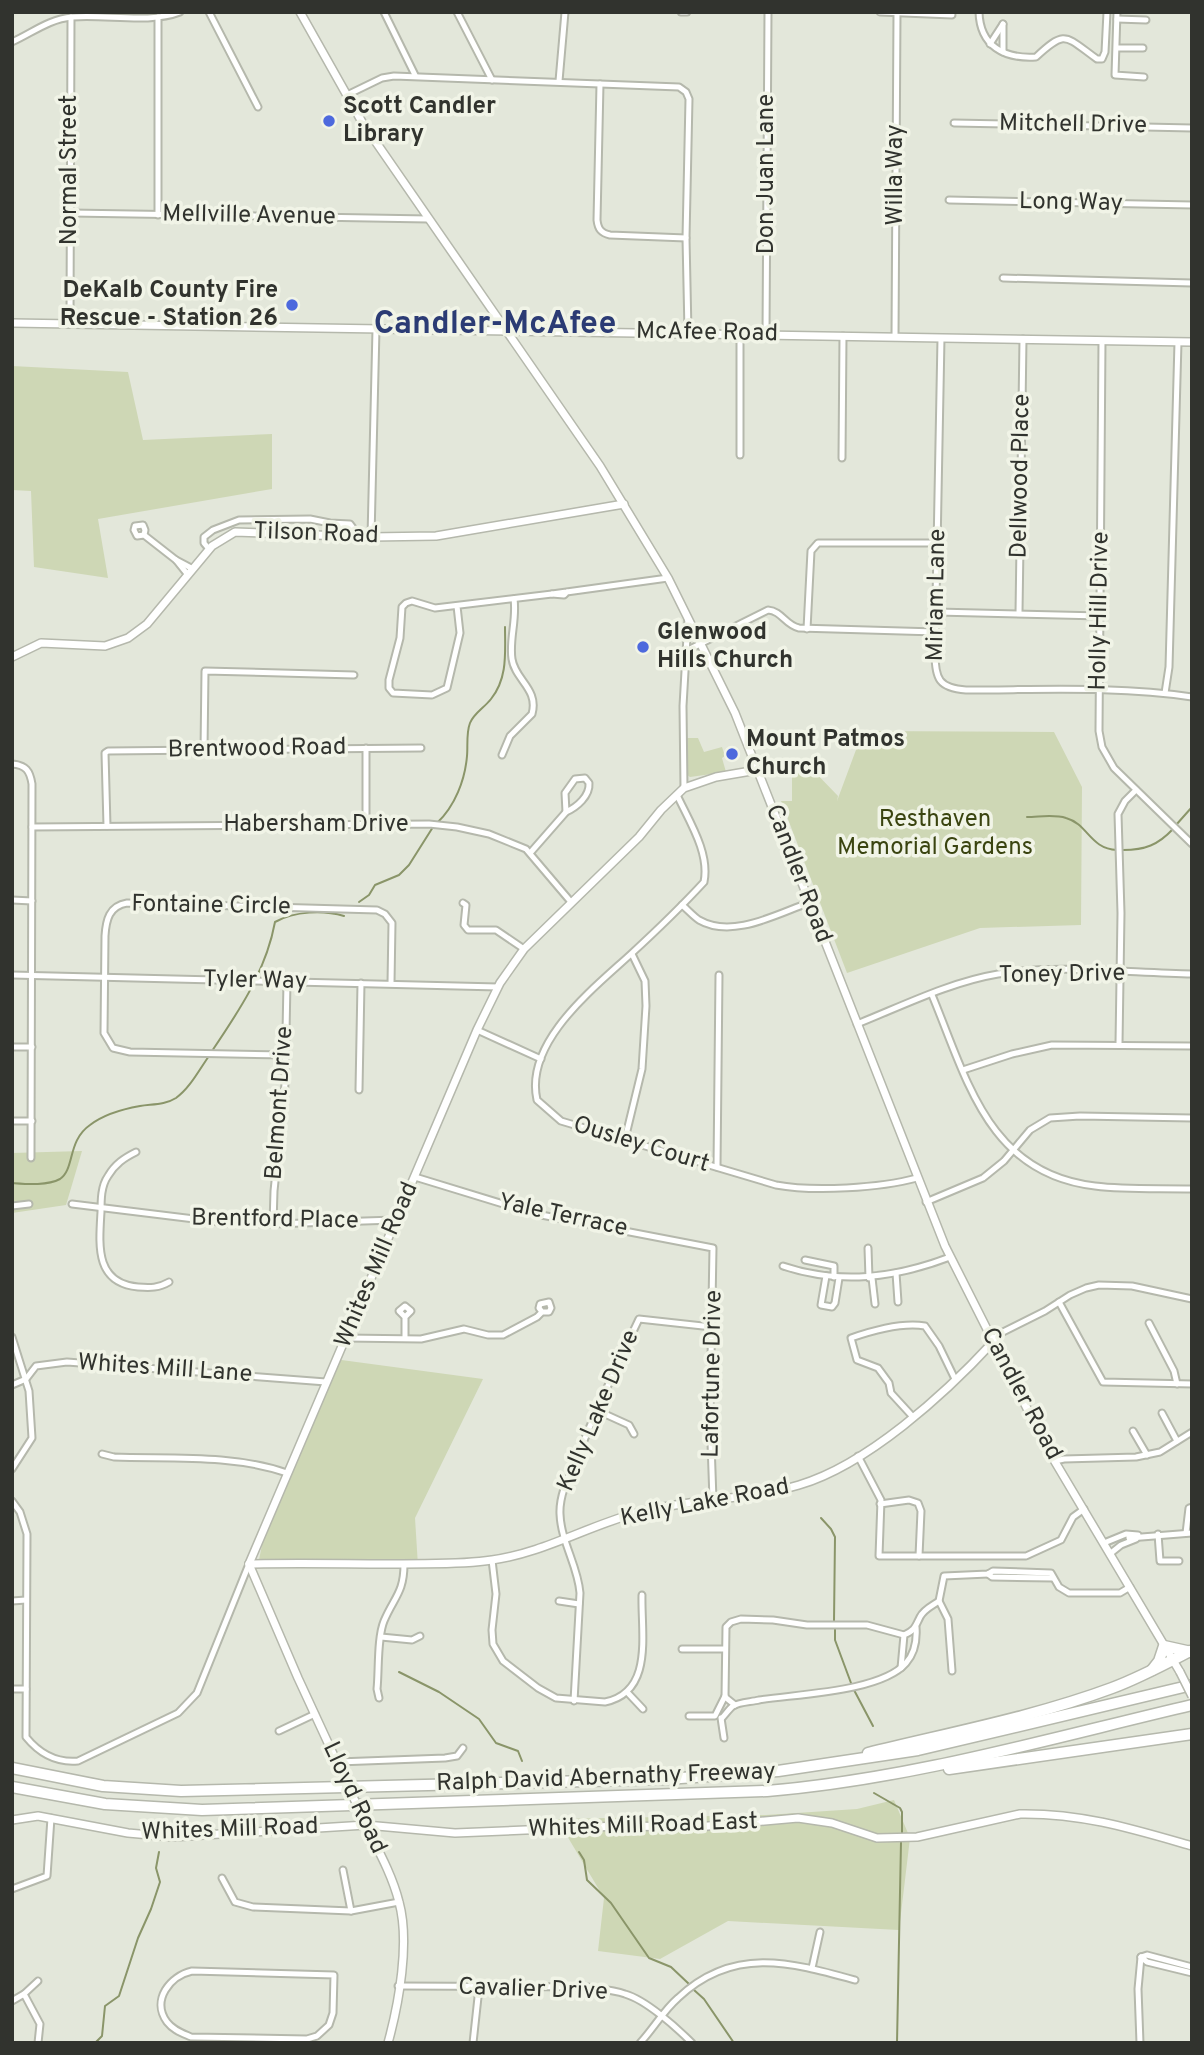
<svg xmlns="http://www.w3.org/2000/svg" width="1204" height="2055" viewBox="0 0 1204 2055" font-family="Overpass,sans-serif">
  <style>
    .green { fill: #ced7b5 }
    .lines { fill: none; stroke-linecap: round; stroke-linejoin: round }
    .stream { stroke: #8a9569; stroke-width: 2 }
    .street-casing { stroke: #b5b8ac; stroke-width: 9 }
    .secondary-casing { stroke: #b5b8ac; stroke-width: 10 }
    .highway-casing { stroke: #b5b8ac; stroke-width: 13 }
    .street { stroke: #fff; stroke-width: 5 }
    .secondary { stroke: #fff; stroke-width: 7 }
    .highway { stroke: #fff; stroke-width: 10 }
    .secondary-bridge-casing { stroke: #b5b8ac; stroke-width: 10; stroke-linecap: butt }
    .secondary-bridge { stroke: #fff; stroke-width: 7 }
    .poi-dot { fill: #4d69dd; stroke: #f1f4e7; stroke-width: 2.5 }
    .labels { text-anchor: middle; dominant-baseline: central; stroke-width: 7; stroke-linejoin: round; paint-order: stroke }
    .poi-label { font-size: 24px; font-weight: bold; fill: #31332e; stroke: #f1f4e7; text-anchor: start }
    .street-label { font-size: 24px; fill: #31332e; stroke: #f1f4e7 }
    .park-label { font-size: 24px; fill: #3a4410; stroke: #f1f4e7 }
    .district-label { font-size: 32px; font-weight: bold; fill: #2b3b74; stroke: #f1f4e7 }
  </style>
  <rect width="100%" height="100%" fill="#e3e7da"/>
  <g class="green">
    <path d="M12,366l116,6 15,68 129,-6v55l-174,30 10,59 -74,-11 -3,-76 -19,-1z"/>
    <path d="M863,731l191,1 28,55 -1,138 -101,3 -133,45 -66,-172h11v-35h17l29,30 -1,5z"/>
    <path d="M685,738h13l6,14 18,-5 3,9 -3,2 4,14 -36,5 -4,-3z"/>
    <path d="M82,1151l-16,54 -54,8v-60z"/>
    <path d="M334,1359l149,20 -68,139 3,48 -159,-6 9,-45z"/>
    <path d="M894,1800l16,38 -11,92 -171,-9 -68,38 -62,-8 6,-53 -47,-79 209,-4 91,-6z"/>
  </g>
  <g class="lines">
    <g class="stream">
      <path d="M1027,817c12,0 27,-3 39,1 22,6 24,31 51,32"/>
      <path d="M437,823c18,-17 28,-43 30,-67 1,-10 -1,-23 3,-33 4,-10 14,-15 21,-24 17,-21 14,-47 14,-72"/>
      <path d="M1176,825l16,-18"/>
      <path d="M1123,850c22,0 35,-5 50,-21"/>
      <path d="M359,902l10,-7 6,-10 24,-10 10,-10 24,-38"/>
      <path d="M212,1051c27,-40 54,-80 63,-129 20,-11 48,-12 69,-6"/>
      <path d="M12,1183c14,1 35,3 48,-4 15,-10 7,-38 30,-54 13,-10 33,-16 50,-19 12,-2 25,-1 36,-8 14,-10 23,-28 33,-42"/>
      <path d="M821,1518l10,11 4,8 -1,84"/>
      <path d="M835,1629v11l16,43"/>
      <path d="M399,1672l40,20 40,27 17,24 22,8 4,10"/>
      <path d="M854,1690l19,36"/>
      <path d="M874,1793l26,15 2,4v22"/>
      <path d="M579,1852l5,8 3,20 24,23 38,55 22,9 18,17"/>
      <path d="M694,1990l10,9 30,44"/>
      <path d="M95,2043l7,-7 3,-30 14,-10 19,-58 13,-29 9,-27 -4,-14 3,-16"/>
      <path d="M897,2043l4,-201"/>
    </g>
    <defs>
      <g id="street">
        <path d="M209,12l49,95"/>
        <path d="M384,12l31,63"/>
        <path d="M457,12l35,68"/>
        <path d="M681,12h6"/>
        <path d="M880,12l72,3"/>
        <path d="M979,12c1,34 25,47 57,45 30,-28 29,-21 61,2h5l3,-7 2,-40"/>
        <path d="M1117,12l-2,63 29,2"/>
        <path d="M1117,19l29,1"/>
        <path d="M12,42c20,-9 37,-23 60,-25 34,-3 77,7 108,-5"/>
        <path d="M990,44l13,-20"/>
        <path d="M1117,48h26"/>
        <path d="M1003,52v-28"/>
        <path d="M559,81l6,-69"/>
        <path d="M600,84l-3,136c1,9 4,13 13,15l76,3"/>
        <path d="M347,95l35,-17 12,-2 285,11 7,5 3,7 -3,139 2,94"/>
        <path d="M954,123l238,5"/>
        <path d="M949,200l243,5"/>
        <path d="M71,213l357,6"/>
        <path d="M158,215v-198"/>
        <path d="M1003,278l189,5"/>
        <path d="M70,323l1,-306"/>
        <path d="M740,334v121"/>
        <path d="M766,335l2,-323"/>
        <path d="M895,337l2,-324"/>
        <path d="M941,338l-6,315c0,26 4,35 31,37 75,0 152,-4 226,7"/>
        <path d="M1102,341l-3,390 3,16 12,21 78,76"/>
        <path d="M842,458l1,-122"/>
        <path d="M144,535l1,-5 -2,-5 -8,1 -1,4 3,6 7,-1 32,25 17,9"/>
        <path d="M371,537l5,-208"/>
        <path d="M209,549l-5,-6v-6l9,-7 26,-10 71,-1 20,4 20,1 3,4 -1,8"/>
        <path d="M176,560l12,15"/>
        <path d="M567,592l-3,3 -12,-1 116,-16"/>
        <path d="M457,606l3,27 -13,55 -15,7 -39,-2 -4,-5v-8l11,-42 2,-31 4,-4 6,-2 23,7 117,-14"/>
        <path d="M937,612l164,4"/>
        <path d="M1019,613l4,-274"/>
        <path d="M807,629l4,-78 7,-8h119"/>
        <path d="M686,651l82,-41c14,1 17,15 31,18l137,4"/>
        <path d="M1165,693l4,-26 9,-325"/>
        <path d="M366,748v77"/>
        <path d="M204,750l1,-79 149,4"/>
        <path d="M502,755l8,-19 22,-22c7,-25 -17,-34 -20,-55 -3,-19 5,-40 2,-60"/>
        <path d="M12,764c14,1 18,7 20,20l-1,374"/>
        <path d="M585,778l4,5c1,13 -12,24 -23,29l-1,-19 10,-14z"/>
        <path d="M684,788l-1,-82 5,-87"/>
        <path d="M677,795c12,26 33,58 27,87 -23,25 -48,49 -73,72 -37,34 -107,88 -94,146l24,21 215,64c38,7 104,3 141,-7"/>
        <path d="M107,826l-2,-73 3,-2 313,-3"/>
        <path d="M32,827l397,-3 28,3 32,7 37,15 45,53"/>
        <path d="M531,852l35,-40"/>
        <path d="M12,900l20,1"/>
        <path d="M463,903l3,2 -2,20 4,5h28l28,19"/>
        <path d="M682,905c6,5 11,11 17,15 33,19 78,-6 109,-17"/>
        <path d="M12,975l486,12"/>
        <path d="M932,995c35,84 56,179 163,191 32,4 65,2 97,3"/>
        <path d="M857,1024c45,-18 93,-42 141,-50 60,-10 132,-1 194,0"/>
        <path d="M477,1030l64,29"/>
        <path d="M1119,1044l2,-131 -3,-99 7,-13 11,-11"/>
        <path d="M12,1047h20"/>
        <path d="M285,1055l-155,-3 -17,-4 -9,-15 1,-97c1,-16 4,-30 22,-33l250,7 8,4 7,9 -1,60"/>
        <path d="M963,1070l49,-16 40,-9 140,1"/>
        <path d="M359,1090l2,-107"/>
        <path d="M12,1121h20"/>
        <path d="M625,1139l17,-70 4,-63 -1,-25 -13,-27"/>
        <path d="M136,1152c-12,6 -21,12 -28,24 -7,10 -7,24 -7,36 -2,34 -6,71 37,75 12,1 21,1 31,-5"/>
        <path d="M717,1167l2,-192"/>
        <path d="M415,1177l121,37 177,34 -3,166 3,86"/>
        <path d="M926,1202l57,-24 21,-17 26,-31 20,-12 30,-2 112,2"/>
        <path d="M72,1204l155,19 46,1 122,-4"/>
        <path d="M12,1206l17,-2"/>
        <path d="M273,1224l1,-33 11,-107 2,-102"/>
        <path d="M868,1248l1,30"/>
        <path d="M805,1260l29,6v11"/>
        <path d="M783,1266c57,19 112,12 167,-9"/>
        <path d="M896,1273l2,29"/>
        <path d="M826,1276l-5,29 11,2 3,-4 4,-25"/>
        <path d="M872,1278l3,26"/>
        <path d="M1059,1302l44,80 89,2"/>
        <path d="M1149,1323l25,48 3,13"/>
        <path d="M12,1337l17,54 3,47 -20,31"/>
        <path d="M346,1338l75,1 43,-10 24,6h15l34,-18 5,-5h7l2,-4 -2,-6 -9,2 -1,4 3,4"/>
        <path d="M405,1338v-21l6,-6 -6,-5 -6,5 6,6"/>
        <path d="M993,1342l4,-7 48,-24 25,-16 16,-7 13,-3 33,1 60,13"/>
        <path d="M12,1385l14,-6 10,-13 31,-4 259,20"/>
        <path d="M596,1410l33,15 5,9"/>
        <path d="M1162,1413l15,28"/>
        <path d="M913,1417l-22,-24 -2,-10 -11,-15 -21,-8 -6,-22c23,-8 51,-16 74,-12l14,20 16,33"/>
        <path d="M1133,1431l14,24"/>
        <path d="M102,1454l12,3c57,2 118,-3 173,16"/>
        <path d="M858,1456l23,44 -2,56h147l35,-16 12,-23 11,-8"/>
        <path d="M1055,1461l9,-2 72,-2 24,-5 32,-20"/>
        <path d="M12,1501l8,11 7,22 -1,203c13,16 30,26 52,24l100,-48 19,-20 52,-129"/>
        <path d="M880,1504l29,-4 9,3 3,8 -2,45"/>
        <path d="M1186,1533l3,-25 3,-1"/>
        <path d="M1158,1534l2,27h19"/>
        <path d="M1129,1538l63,-5"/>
        <path d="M1104,1543l22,-9 12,1"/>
        <path d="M1111,1553l10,-8 15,-6"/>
        <path d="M492,1560l4,34 -4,36 1,14 10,17 35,27 18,10 49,4c49,-10 36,-68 37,-107"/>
        <path d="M988,1574l4,3 61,1"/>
        <path d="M12,1601l14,-1"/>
        <path d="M559,1601l20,3"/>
        <path d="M939,1601l9,18 4,52"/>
        <path d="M381,1637l31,3 8,-4"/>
        <path d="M682,1649h43"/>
        <path d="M901,1668l3,-33c11,-5 11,-8 16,-18 4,-8 12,-11 19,-16l5,-25 44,-2 5,-3 58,2 8,14 10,6h51l10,-6"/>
        <path d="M12,1689h14"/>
        <path d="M627,1692l16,17"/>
        <path d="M379,1698l-2,-9c2,-19 0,-51 7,-68 10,-24 20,-28 20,-57"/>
        <path d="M574,1701l6,-108c-2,-27 -19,-51 -20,-79 -1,-21 11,-42 19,-61 18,-46 39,-90 60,-134l73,8"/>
        <path d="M735,1705l-10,-8 1,-70 5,-5 10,-3 32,1 34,5h60l37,10"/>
        <path d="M689,1716h26l10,-20"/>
        <path d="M721,1718l3,20"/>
        <path d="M722,1718c3,-3 7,-9 11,-12 6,-4 18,-4 26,-6 37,-6 122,-8 147,-37 9,-10 11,-23 10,-36"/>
        <path d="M279,1731l36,-17"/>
        <path d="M338,1762l107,-4 12,-2 6,-8"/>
        <path d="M343,1870l8,41"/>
        <path d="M222,1878l13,24 18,5 98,4 48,-9"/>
        <path d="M12,1889l35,-13 4,-58"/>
        <path d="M1141,1957l6,5 45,11"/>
        <path d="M1141,1957l6,-2 45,12"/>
        <path d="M812,1968l8,-36"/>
        <path d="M192,1971l142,4 -1,38 -4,12 -12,11 -10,3 -116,-2c-9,-4 -18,-7 -24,-15 -16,-22 3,-46 25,-51z"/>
        <path d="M398,1986l189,1c13,2 26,3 38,7 21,6 51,33 67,49"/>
        <path d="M24,1994l14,-13"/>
        <path d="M12,2001l12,-7 16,30 -2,19"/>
        <path d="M473,2043l6,-55"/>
        <path d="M640,2043c14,-15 23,-32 38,-45 55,-52 112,-36 177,-18"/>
        <path d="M1140,2043l-2,-54 3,-32"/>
      </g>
      <g id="secondary">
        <path d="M300,12l62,110 238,344 68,112 67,135 210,533 103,204 132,222"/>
        <path d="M12,323l1180,19"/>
        <path d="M12,657l29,-14 64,3 23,-8 19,-14 65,-78 23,-14 136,5 65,-1 188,-32"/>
        <path d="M249,1564l228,-534 23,-47 24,-34 115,-112 22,-27 23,-22 32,-11 41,-7"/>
        <path d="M249,1564c49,-1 98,0 148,0 31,-1 64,1 95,-4 52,-7 99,-36 151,-49 51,-12 105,-11 156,-26 68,-20 146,-91 194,-143"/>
        <path d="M249,1564l49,114 43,93"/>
        <path d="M12,1820l26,-4 90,17 44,4 194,-12 89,8 163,-7 79,1 101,-9 34,5 45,15 40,-1 103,-23c62,-1 113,15 172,32"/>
        <path d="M364,1822c13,26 28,52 35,80 11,40 0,101 -11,141"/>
      </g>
      <g id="highway">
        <path d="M1152,1670l7,-9 5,-15 27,6"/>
        <path d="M868,1753c81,-20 166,-36 244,-65 27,-10 53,-24 78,-37"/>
        <path d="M12,1768l91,18 78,5 486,-12 111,-8 140,-21 274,-65"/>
        <path d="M949,1769l243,-35"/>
        <path d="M12,1787l93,17 97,6 565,-19c144,-12 284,-53 425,-86"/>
      </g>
    </defs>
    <use href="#street" class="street-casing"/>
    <use href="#secondary" class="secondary-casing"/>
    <use href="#highway" class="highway-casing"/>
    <use href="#street" class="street"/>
    <use href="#secondary" class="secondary"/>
    <use href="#highway" class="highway"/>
    <defs>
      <g id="secondary-bridge">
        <path d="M1180,1672l12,24"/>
        <path d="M341,1771l23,49"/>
      </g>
    </defs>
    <use href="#secondary-bridge" class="secondary-bridge-casing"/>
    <use href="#secondary-bridge" class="secondary-bridge"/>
  </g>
  <g class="poi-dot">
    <circle cx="329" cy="121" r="7"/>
    <circle cx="292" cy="305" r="7"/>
    <circle cx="643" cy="647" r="7"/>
    <circle cx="732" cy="754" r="7"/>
  </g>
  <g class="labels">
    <g class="poi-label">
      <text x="343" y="107">Scott Candler<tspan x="343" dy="28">Library</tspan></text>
      <text x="278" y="291" text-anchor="end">DeKalb County Fire<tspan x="278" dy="28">Rescue - Station 26</tspan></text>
      <text x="657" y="633">Glenwood<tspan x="657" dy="28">Hills Church</tspan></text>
      <text x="746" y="740">Mount Patmos<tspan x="746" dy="28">Church</tspan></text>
    </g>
    <g class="street-label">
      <text transform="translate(1073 125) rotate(1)">Mitchell Drive</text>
      <text transform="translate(70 170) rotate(-90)">Normal Street</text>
      <text transform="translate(767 174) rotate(-90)">Don Juan Lane</text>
      <text transform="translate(896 175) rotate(-90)">Willa Way</text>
      <text transform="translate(1071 203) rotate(1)">Long Way</text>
      <text transform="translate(249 216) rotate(1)">Mellville Avenue</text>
      <text transform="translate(707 333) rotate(1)">McAfee Road</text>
      <text transform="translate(1021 476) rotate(-89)">Dellwood Place</text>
      <text transform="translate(316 534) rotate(2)">Tilson Road</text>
      <text transform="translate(937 595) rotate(-89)">Miriam Lane</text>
      <text transform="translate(1100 611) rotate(-89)">Holly Hill Drive</text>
      <text transform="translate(257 749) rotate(-1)">Brentwood Road</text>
      <text x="316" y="825">Habersham Drive</text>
      <text transform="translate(798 874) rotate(69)">Candler Road</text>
      <text transform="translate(211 906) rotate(1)">Fontaine Circle</text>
      <text transform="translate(1062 975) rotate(-1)">Toney Drive</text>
      <text transform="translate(255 981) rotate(1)">Tyler Way</text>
      <text transform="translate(280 1103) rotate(-86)">Belmont Drive</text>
      <text transform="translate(641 1145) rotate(17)">Ousley Court</text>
      <text transform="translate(563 1216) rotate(12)">Yale Terrace</text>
      <text transform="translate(275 1220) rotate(1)">Brentford Place</text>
      <text transform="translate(377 1265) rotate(-67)">Whites Mill Road</text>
      <text transform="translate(165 1369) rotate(4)">Whites Mill Lane</text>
      <text transform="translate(713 1374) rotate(-89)">Lafortune Drive</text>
      <text transform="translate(1021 1394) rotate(62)">Candler Road</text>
      <text transform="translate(599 1411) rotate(-67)">Kelly Lake Drive</text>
      <text transform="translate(705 1503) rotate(-11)">Kelly Lake Road</text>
      <text transform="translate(606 1778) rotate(-2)">Ralph David Abernathy Freeway</text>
      <text transform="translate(354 1798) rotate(65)">Lloyd Road</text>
      <text transform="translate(643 1826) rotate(-2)">Whites Mill Road East</text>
      <text transform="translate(230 1830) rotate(-2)">Whites Mill Road</text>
      <text transform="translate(533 1990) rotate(2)">Cavalier Drive</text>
    </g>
    <g class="park-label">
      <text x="935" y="820">Resthaven<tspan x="935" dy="28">Memorial Gardens</tspan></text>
    </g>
    <g class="district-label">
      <text x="495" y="325">Candler-McAfee</text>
    </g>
  </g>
  <rect width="1204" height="2055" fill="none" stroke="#31332e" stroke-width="28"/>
</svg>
